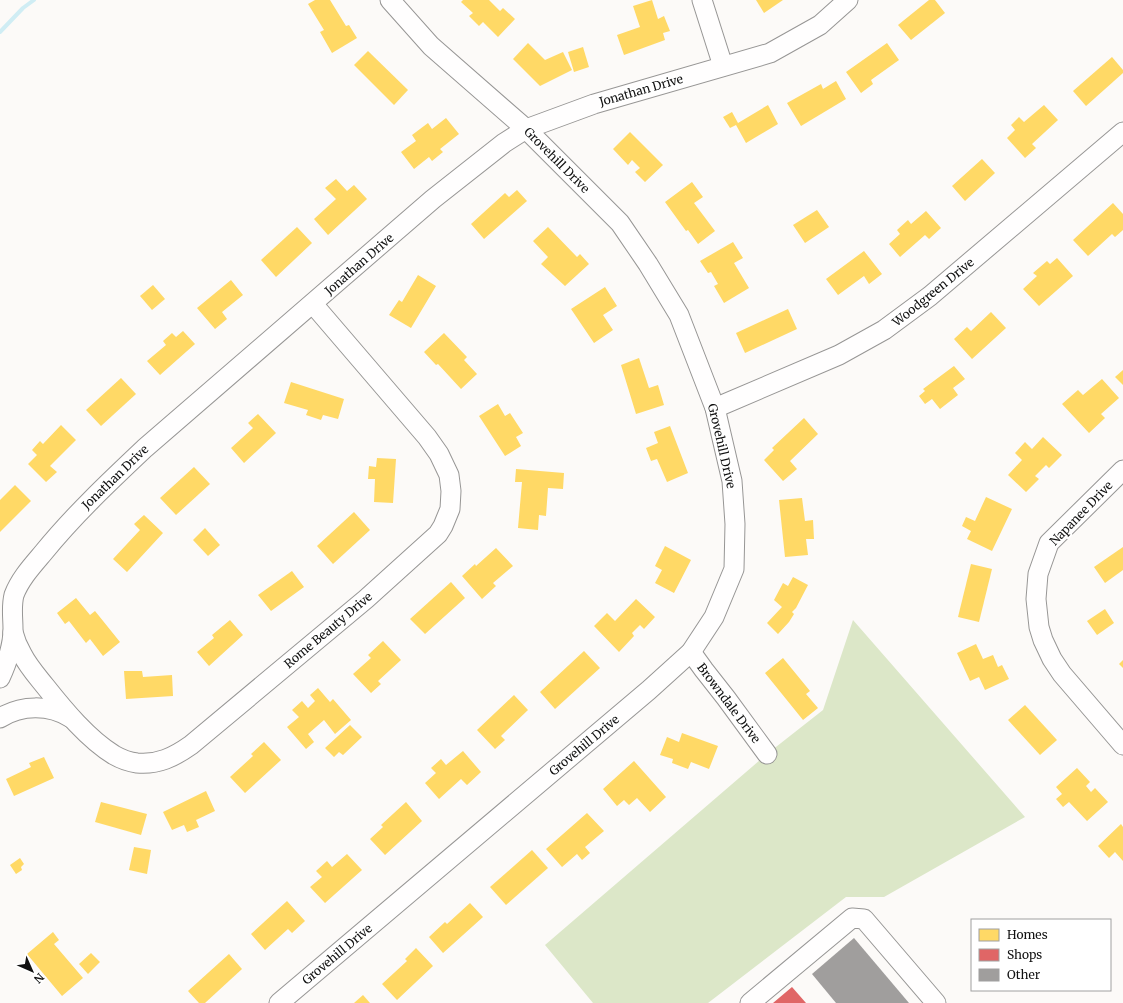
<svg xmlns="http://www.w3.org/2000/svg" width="1123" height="1003" viewBox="0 0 1123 1003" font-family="Merriweather,serif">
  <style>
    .forest { fill: #dce7c8 }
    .homes { fill: #ffd966 }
    .shops { fill: #e06666 }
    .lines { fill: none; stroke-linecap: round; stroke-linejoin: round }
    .stream { stroke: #d0edf4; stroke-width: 4 }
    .building { fill: #a09e9d }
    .minor-casing { stroke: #979695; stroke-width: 21 }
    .minor { stroke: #fffefe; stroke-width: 19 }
    .labels { text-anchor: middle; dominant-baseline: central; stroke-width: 4; stroke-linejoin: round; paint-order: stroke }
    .street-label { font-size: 12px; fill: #111; stroke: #fff }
  </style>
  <rect width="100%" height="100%" fill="#fcfaf8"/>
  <path class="forest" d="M853,620l172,197 -141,80h-38l-138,106h-115l-48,-58 222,-191 56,-44z"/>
  <g class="homes">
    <path d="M315,0h15l16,26 3,-1 8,13 -25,15 -12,-21 4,-2 -16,-26z"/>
    <path d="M463,0h26l11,11 3,-3 12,11 -17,18 -15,-15 -4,4 -10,-10 4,-3 -12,-11z"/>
    <path d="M652,0l6,19 6,-3 6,15 -7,2 2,7 -41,15 -7,-20 23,-8 -7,-21z"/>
    <path d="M756,0h27l-19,13z"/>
    <path d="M929,0h6l10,13 -34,27 -13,-15z"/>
    <path d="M528,43l17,17 18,-8 9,18 -32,16 -27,-27z"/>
    <path d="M887,43l12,17 -28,20 2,4 -12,9 -15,-21z"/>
    <path d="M583,47l6,20 -15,5 -6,-20z"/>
    <path d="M368,51l40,39 -14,15 -40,-40z"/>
    <path d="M1112,57l11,13v3l-37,33 -13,-15z"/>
    <path d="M836,81l10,18 -45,27 -14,-23 34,-19 2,5z"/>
    <path d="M768,105l10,19 -32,19 -10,-18 -6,3 -7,-11 9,-5 6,11z"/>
    <path d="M1044,105l14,15 -26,24 4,4 -11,10 -18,-20 8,-8 -4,-5 8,-8 5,5z"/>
    <path d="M446,118l13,16 -19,15 3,3 -11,9 -3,-4 -15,12 -13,-17 15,-11 -4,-6 16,-12 4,6z"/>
    <path d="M630,132l33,33 -18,17 -10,-10 5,-4 -8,-8 -4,5 -15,-16z"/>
    <path d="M982,159l13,14 -30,28 -13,-15z"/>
    <path d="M336,179l11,12 7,-6 13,14 -39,36 -14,-16 22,-20 -11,-11z"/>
    <path d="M692,182l11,15 -9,6 21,28 -17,13 -10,-14 -2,1 -21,-29z"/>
    <path d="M517,190l10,11 -43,38 -13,-15 34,-31 4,4z"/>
    <path d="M1113,203l10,11v16l-8,7 -3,-3 -24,22 -15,-16z"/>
    <path d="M817,210l12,17 -24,16 -12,-18z"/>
    <path d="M926,211l15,17 -12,11 -4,-4 -25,22 -11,-13 11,-10 -3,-4 11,-10 3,4z"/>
    <path d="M297,227l15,16 -36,34 -15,-17z"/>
    <path d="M548,227l29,30 3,-3 9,10 -24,22 -24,-22 7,-7 -15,-16z"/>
    <path d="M733,242l10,16 -9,5 15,25 -25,15 -10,-17 4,-2 -7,-12 -3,1 -8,-12z"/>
    <path d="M864,251l18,23 -13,10 -5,-8 -26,19 -12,-16z"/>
    <path d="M1057,258l16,18 -34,30 -16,-17 14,-13 -4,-3 14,-12 3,3z"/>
    <path d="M418,275l18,11 -25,42 -22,-13 10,-15 3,2z"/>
    <path d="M231,280l12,15 -21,17 5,7 -12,10 -18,-21z"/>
    <path d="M153,285l12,14 -13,11 -12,-14z"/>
    <path d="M605,287l12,19 -14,9 10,15 -19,13 -23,-34z"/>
    <path d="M788,309l9,20 -52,24 -9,-20z"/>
    <path d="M991,312l15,16 -34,31 -18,-20 13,-12 4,4z"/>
    <path d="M183,331l12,13 -35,31 -13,-14 19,-16 -3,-4 9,-8 4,4z"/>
    <path d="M444,333l23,24 -3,3 13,14 -16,15 -23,-25 -2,1 -12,-13z"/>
    <path d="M639,358l10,30 9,-3 6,20 -28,9 -15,-49z"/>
    <path d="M954,366l11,13 -12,9 5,7 -18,14 -8,-10 -7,5 -6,-8 6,-5 -2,-2z"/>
    <path d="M1123,370v15l-8,-8z"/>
    <path d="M121,378l15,16 -35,32 -15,-16z"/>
    <path d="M1102,379l17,19 -18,16 4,4 -16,15 -27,-29 16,-14 5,5z"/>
    <path d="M291,382l53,17 -6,20 -15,-4 -2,5 -15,-5 2,-5 -24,-7z"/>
    <path d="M498,404l7,12 5,-3 13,20 -7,4 5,9 -16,10 -26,-40z"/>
    <path d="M258,414l18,19 -32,30 -13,-15 22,-20 -5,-5z"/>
    <path d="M804,418l14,16 -28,27 7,8 -14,12 -19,-21 10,-10 -2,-2z"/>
    <path d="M61,425l15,15 -26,26 7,6 -11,10 -18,-18 9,-9 -5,-5 8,-9 3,3z"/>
    <path d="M670,426l18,47 -21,9 -10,-23 -6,2 -5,-13 12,-5 -4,-11z"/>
    <path d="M1043,437l19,18 -13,13 -3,-3 -11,11 4,3 -13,13 -18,-17 14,-15 -7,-7 10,-11 7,7z"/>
    <path d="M377,458l19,1 -3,44 -19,-1 1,-23h-7l1,-13 7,1z"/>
    <path d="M194,467l16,17 -34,31 -16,-17z"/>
    <path d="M516,469l48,4 -1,16 -15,-1 -2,28 -7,-1 -1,15 -20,-2 4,-46h-7z"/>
    <path d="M15,485l16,16 -31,31v-32z"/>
    <path d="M986,497l26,12 -20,42 -25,-12 4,-8 -9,-5 4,-9 9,4z"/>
    <path d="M802,498l3,23 8,-1 1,19h-8l2,16 -23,2 -6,-57z"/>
    <path d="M354,512l16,18 -37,34 -16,-18z"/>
    <path d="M144,515l19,18 -36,39 -14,-13 27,-29 -6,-6z"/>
    <path d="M205,528l15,17 -12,11 -15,-16z"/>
    <path d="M665,546l26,14 -17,33 -19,-10 7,-13 -7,-4z"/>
    <path d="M1123,547v23l-18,13 -11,-16z"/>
    <path d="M496,548l17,18 -20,17 3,3 -14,13 -20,-23 13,-12 1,2z"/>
    <path d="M971,564l21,5 -13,53 -21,-5z"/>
    <path d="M292,571l12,16 -33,24 -13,-16z"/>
    <path d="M793,577l15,8 -12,23 -4,4 2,2 -5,8 -11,12 -11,-11 15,-16 -8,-7 9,-17 5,3z"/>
    <path d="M451,582l14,16 -40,36 -15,-15z"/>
    <path d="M76,598l14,17 5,-4 25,31 -17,14 -13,-17 -4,4 -17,-22 -4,3 -8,-11z"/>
    <path d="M636,599l19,18 -11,12 -4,-4 -8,8 2,3 -15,16 -25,-26 13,-13 8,8z"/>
    <path d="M1105,609l9,14 -17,12 -10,-14z"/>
    <path d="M230,620l13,15 -34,31 -12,-14 17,-14 -2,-3z"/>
    <path d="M383,641l18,19 -23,21 3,3 -10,9 -18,-19 18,-16 -3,-3z"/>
    <path d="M976,644l7,15 10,-4 5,12 4,-2 7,14 -24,11 -6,-13 -9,4 -13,-28z"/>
    <path d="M584,651l16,17 -45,41 -15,-17z"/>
    <path d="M783,658l27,33 -4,3 12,14 -15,12 -38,-47z"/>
    <path d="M1123,660v8l-4,-4z"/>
    <path d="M124,671h18l1,6 29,-2 1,21 -47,3z"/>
    <path d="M318,688l12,14 3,-3 18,21 -16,14 -11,-14 -16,14 6,8 -8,7 -19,-22 12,-10 -7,-7 10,-9 6,7 7,-7 -5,-6z"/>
    <path d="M514,695l14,15 -27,26 4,4 -10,9 -18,-19z"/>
    <path d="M1025,705l32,35 -17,15 -32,-35z"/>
    <path d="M350,725l12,12 -19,18 -4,-3 -5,5 -9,-9z"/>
    <path d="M682,733l36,13 -9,23 -18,-7 -3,7 -16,-6 1,-4 -13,-4 7,-18 12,5z"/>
    <path d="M264,742l17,18 -36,33 -15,-16 23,-21 -2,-2z"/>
    <path d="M463,751l18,21 -14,13 -6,-6 -22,20 -14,-16 11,-10 -5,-5 10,-9 5,6z"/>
    <path d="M44,757l10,21 -40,18 -8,-17 25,-12 -2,-4z"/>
    <path d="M634,761l32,36 -16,15 -13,-14 -8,7 -5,-5 -7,6 -14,-17z"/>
    <path d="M1077,768l13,14 -4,4 5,6 4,-4 13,14 -21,19 -18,-19 -6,5 -7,-8 6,-5 -6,-7z"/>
    <path d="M206,791l9,20 -19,9 3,7 -12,5 -3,-7 -12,5 -9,-18z"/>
    <path d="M101,802l46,12 -6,21 -46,-13z"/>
    <path d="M406,802l16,19 -37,34 -15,-16 13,-12 -2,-2z"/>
    <path d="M587,813l17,18 -19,16 5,6 -8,7 -5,-6 -15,13 -16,-18z"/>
    <path d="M1121,824l2,3v34l-8,-9 -6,6 -11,-12z"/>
    <path d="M134,847l17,3 -4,24 -18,-4z"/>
    <path d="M532,850l16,18 -42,37 -16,-18z"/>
    <path d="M347,854l15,16 -37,33 -15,-16 12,-10 -6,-6 11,-10 5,6z"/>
    <path d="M20,858l4,6 -3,3 1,3 -6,4 -6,-9z"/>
    <path d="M287,901l18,20 -13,12 -4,-4 -23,21 -14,-16z"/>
    <path d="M470,903l13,14 -40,36 -14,-16 16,-15 2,2z"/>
    <path d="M53,932l6,8 -5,4 29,34 -21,18 -35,-42z"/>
    <path d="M416,948l17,18 -36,34 -15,-16 25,-23 -2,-2z"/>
    <path d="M91,953l9,9 -12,12 -9,-10z"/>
    <path d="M229,954l13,15 -37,34h-6l-11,-12z"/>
    <path d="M363,995l7,8h-16z"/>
  </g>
  <path class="shops" d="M792,987l14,16h-33z"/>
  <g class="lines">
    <path class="stream" d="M0,32l23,-24 11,-8"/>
  </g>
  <path class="building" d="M854,938l55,65h-73l-24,-29z"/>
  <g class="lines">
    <defs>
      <g id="minor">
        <path d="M702,0l21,66"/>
        <path d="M715,408l124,-53 45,-25 46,-34 193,-164"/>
        <path d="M1123,470l-74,73 -11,31 -2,25 3,28 4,13 9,19 10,15 61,71"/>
        <path d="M13,632c2,8 5,15 9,22 6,12 15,22 23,32 19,24 43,53 69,69 7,4 15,7 23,8 21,2 37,-6 54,-18l175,-146 72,-65 5,-8 7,-17 1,-18 -2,-16 -10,-21 -12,-17 -114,-133"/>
        <path d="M691,652l13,18 22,28 41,56"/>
        <path d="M0,678c7,-15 13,-32 13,-49 0,-12 -2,-22 1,-34 6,-16 18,-29 29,-42 31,-38 66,-71 102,-105l288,-249 71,-56 22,-14 68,-25 176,-51 50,-28 28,-25"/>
        <path d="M0,718c21,-13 49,-14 71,0"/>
        <path d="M279,1003l370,-313 42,-38 23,-35 20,-48 1,-45 -3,-43 -17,-73 -36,-93 -31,-51 -28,-41 -94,-94 -95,-83 -41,-46"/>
        <path d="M750,1003l102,-85 12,1 72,84"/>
      </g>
    </defs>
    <use href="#minor" class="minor-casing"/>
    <use href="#minor" class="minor"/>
  </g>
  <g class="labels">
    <g class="street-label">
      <text transform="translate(641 90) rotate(-16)">Jonathan Drive</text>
      <text transform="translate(557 160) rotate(45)">Grovehill Drive</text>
      <text transform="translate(359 264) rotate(-41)">Jonathan Drive</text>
      <text transform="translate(933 292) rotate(-39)">Woodgreen Drive</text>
      <text transform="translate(722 446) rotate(77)">Grovehill Drive</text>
      <text transform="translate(115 477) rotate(-44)">Jonathan Drive</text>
      <text transform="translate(1081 513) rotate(-46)">Napanee Drive</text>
      <text transform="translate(328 630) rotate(-40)">Rome Beauty Drive</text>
      <text transform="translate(729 703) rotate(53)">Browndale Drive</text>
      <text transform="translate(584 745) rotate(-40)">Grovehill Drive</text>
      <text transform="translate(337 954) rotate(-40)">Grovehill Drive</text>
    </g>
  </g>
  <rect x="971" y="919" width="140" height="72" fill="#ffffff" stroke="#a0a0a0"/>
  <rect x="979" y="929" width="20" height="12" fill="#ffd966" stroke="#a0a0a0"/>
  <text x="1007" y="939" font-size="12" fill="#111111">Homes</text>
  <rect x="979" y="949" width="20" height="12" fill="#e06666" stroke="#a0a0a0"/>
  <text x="1007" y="959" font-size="12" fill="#111111">Shops</text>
  <rect x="979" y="969" width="20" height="12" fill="#a09e9d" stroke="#a0a0a0"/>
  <text x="1007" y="979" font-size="12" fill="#111111">Other</text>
  <g transform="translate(32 971) rotate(135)" stroke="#ffffff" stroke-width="3" paint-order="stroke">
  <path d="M0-3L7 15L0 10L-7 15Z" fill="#111111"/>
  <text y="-6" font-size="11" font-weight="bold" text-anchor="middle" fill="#111111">N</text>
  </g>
</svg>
